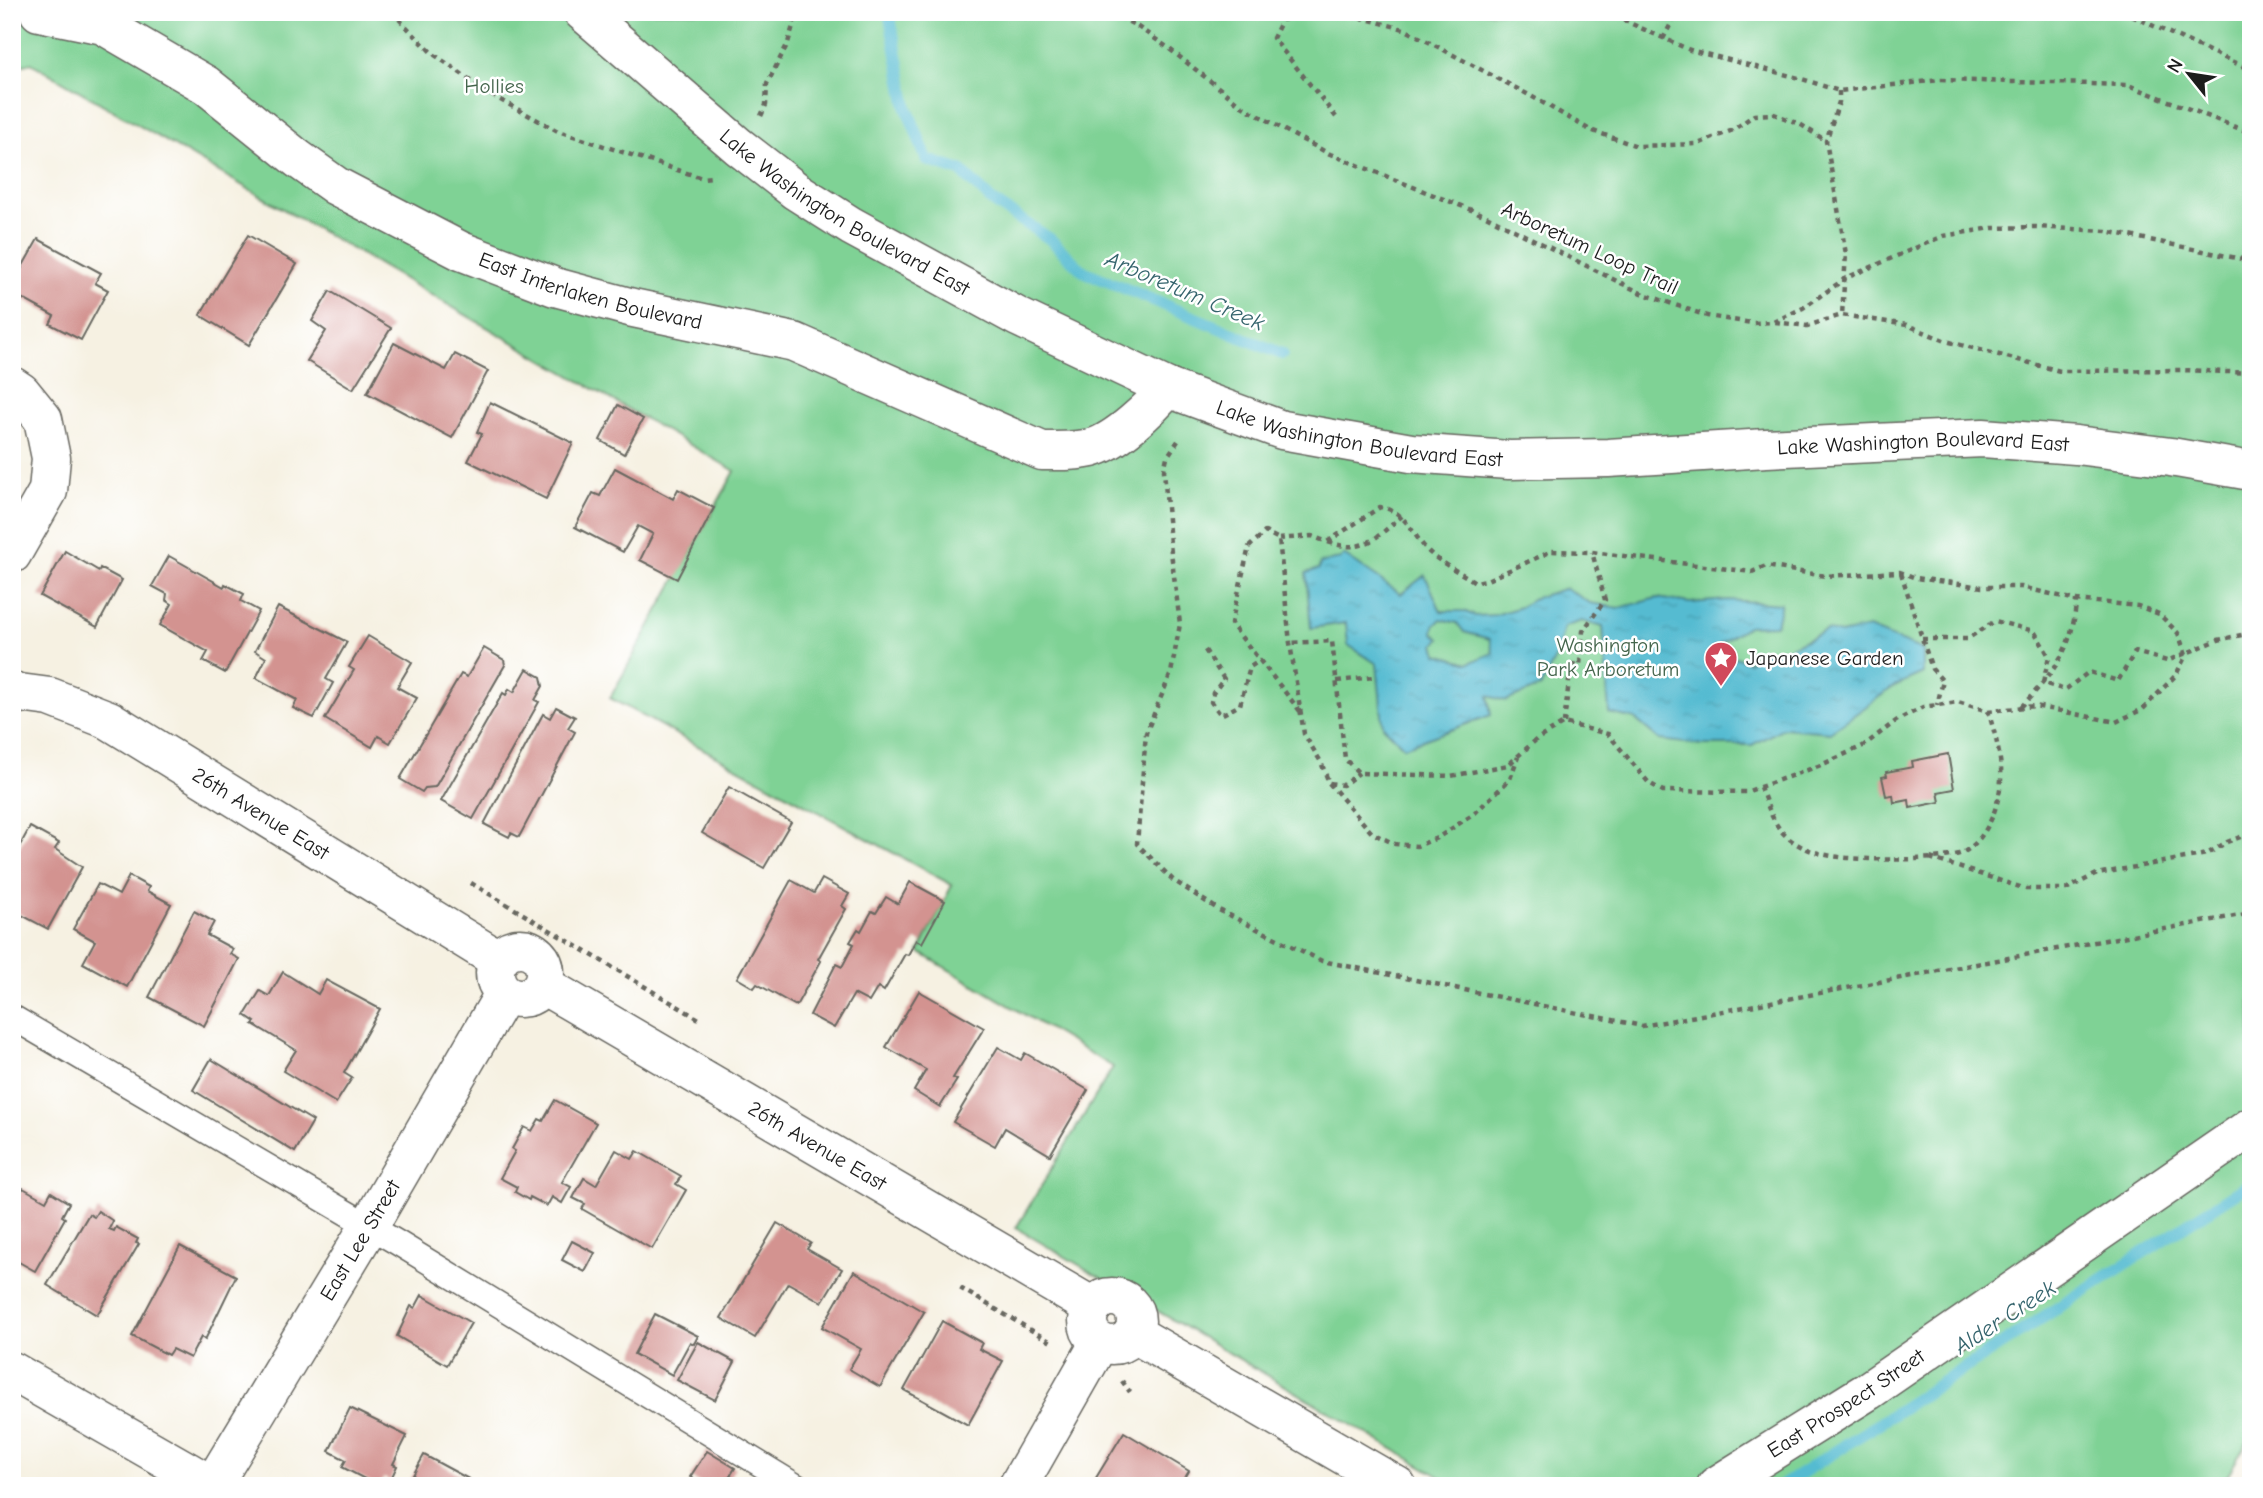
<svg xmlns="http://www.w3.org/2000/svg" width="2263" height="1498" viewBox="0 0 2263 1498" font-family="'Comic Neue',sans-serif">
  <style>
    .green { fill: #7fd295; stroke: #4e7758; stroke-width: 2 }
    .water { fill: url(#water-ripples); stroke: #386c76; stroke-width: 2; fill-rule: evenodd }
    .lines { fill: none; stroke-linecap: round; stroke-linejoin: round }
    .stream { stroke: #54bbd1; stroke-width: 12 }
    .building { fill: #d39390 }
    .lane-casing { stroke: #686761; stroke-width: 27 }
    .street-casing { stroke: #686761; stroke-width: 41 }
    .secondary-casing { stroke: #686761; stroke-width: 41 }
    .path { stroke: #686761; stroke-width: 4.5; stroke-dasharray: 5 5; stroke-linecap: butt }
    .lane { stroke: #fff; stroke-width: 24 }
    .street { stroke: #fff; stroke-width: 38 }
    .secondary { stroke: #fff; stroke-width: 38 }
    .labels { text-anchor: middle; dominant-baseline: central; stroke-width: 5; stroke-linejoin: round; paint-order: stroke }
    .park-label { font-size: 21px; fill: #44654c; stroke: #fff }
    .street-label { font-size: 21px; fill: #1c1c1c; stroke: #fff }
    .poi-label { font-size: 21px; fill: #1c1c1c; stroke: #fff; text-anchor: start }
    .water-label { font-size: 23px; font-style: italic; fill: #35646d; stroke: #fff }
  </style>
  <defs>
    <pattern id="water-ripples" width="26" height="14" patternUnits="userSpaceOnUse" patternTransform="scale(1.75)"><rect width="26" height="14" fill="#54bbd1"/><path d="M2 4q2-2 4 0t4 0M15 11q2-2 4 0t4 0" fill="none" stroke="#49a0b3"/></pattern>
  </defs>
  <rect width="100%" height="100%" fill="#fff"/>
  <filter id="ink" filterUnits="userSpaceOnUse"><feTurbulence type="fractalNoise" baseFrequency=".0143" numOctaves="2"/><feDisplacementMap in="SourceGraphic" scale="14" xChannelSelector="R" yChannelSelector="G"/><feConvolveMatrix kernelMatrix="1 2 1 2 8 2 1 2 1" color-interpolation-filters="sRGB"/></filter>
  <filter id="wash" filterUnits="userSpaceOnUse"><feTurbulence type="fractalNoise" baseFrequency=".00686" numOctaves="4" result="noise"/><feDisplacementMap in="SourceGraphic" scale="28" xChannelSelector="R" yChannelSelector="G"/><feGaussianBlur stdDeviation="1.57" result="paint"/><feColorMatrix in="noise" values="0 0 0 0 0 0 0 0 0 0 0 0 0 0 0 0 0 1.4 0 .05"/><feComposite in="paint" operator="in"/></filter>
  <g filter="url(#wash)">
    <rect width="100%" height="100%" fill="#f6f1e2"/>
    <path class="green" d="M12,12h2239v1424l-30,50h-765l-440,-258 97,-161 -194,-115 33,-67 -342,-187 125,-227 -704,-408 -19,5z"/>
    <path class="water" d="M1344,555l57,39 24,-19 16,36h23l11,5 20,-1 25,-8 18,-10 28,-9 24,15 29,5 38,-10 33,5 38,-3 53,4 -5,21 -28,1 -35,22 35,14 12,-9 26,-4 41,-19 13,4 29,-6 54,22v23l-27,12 -66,47 -47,-4 -31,17h-50l-42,-5 -25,-21 -26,-6 -6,-86 -21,-6 -18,6 -7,27 -16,33 -35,14 -18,-5 3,19 -87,32 -21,-21 -6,-62 -29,-19 -2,-22 -35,5 -5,-55 13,-4 1,-6 20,-4zM1441,619l16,4 7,9 26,7 3,14 -24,10 -31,-9 -3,-9 5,-7 -7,-5 1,-7z"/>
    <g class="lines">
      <g class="stream">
        <path d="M889,12l18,96 20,52 34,11 31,30 58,38 33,32 199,83"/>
        <path d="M1782,1486l469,-303"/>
      </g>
    </g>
    <g id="blocks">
      <g class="building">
        <path d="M248,235l49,29 -48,81 -49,-30z"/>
        <path d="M38,239l63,34 -6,10 13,7 -27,50 -31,-16 4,-8 -42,-23v-8z"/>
        <path d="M330,291l61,37 -38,61 -46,-28 19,-30 -14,-10z"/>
        <path d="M394,343l52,27 9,-16 33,17 -36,67 -85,-45z"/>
        <path d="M490,402l83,41 -27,56 -78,-38 14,-27 -5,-2z"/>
        <path d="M618,405l25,14 -19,35 -24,-14z"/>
        <path d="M615,468l58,31 5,-10 36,19 -37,71 -37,-19 13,-26 -15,-8 -15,26 -48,-25 18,-34 7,3z"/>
        <path d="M65,551l34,20 1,-3 22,12 -25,47 -57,-31z"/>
        <path d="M169,556l55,31 1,-3 19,10 -3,7 18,10 -34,62 -22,-12 5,-9 -48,-27 12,-21 -6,-4 1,-6 -15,-8z"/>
        <path d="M278,607l69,35 -21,37 7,4 -19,35 -21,-10 4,-8 -41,-22 10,-20 -11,-7z"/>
        <path d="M368,636l44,26 -15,25 20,11 -27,45 -12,-7 -6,11 -47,-28 29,-49 -5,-3z"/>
        <path d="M484,648l20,12 1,5 -70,122 -10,1 -3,4 -22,-13 61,-105 6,3z"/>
        <path d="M527,669l14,8 2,9 -8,14 4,2 -66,117 -32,-18 62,-108 3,2 3,-6 5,3z"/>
        <path d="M556,707l19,10 -7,11 7,4 -56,105 -8,-4 -2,4 -25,-13 59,-110 7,4z"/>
        <path d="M1948,754l6,35 -16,3 2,10 -30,6 -1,-8 -15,3 -1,-8 -7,1 -4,-19 5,-1 -1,-4 27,-5 -1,-6z"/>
        <path d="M729,787l62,35 -27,46 -62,-35z"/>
        <path d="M30,827l29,16 -4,6 27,18 -34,62 -36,-19v-50z"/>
        <path d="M129,876l20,11 -2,4 24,13 -44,83 -44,-24 12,-22 -22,-12 25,-45 21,11z"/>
        <path d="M822,879l27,15 -7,12 4,3 -28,50 3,2 -25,45 -39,-22 -3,4 -17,-10 54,-98 23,13z"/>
        <path d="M910,882l35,19 -23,42 -6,-3 -8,15 -3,-1 -21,37 -6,-4 -9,15 -15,-8 -20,34 -24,-13 26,-51 6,3 12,-23 -4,-2 8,-13 3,2 11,-20 4,2 10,-16 12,7z"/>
        <path d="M194,911l20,11 -7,13 26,14 -3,5 9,5 -35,67 -55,-29z"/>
        <path d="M283,972l35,22 8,-14 54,29 -36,64 8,5 -16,25 -53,-32 13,-21 -43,-26 2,-2 -10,-7 15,-24 9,5z"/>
        <path d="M919,991l65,37 -31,50 4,2 -17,27 -26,-16 12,-21 -40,-23z"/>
        <path d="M998,1047l23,13 4,-7 63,37 -38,65 -45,-27 -10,18 -42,-24z"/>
        <path d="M211,1059l102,62 -18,31 -102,-62z"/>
        <path d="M555,1100l41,23 -34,59 9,5 -9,16 -10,-6 -5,9 -17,-9 -1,3 -14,-8 2,-5 -17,-9 15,-27 -3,-2 12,-22 8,4 7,-12 4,2z"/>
        <path d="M616,1150l16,9 5,-8 44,25 -5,8 10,6 -34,59 -70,-40 3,-5 -12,-6 11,-20 12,7z"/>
        <path d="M23,1188l23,13 5,-9 18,11 -7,13 3,2 -30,53 -18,-10 -5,8v-78l7,4z"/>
        <path d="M98,1211l15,10 -4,8 5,2 2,-4 22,12 -2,4 3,1 -42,71 -50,-30 42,-71 5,3z"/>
        <path d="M777,1223l34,20 -4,6 35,20 -20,33 -34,-19 -33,55 -34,-20z"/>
        <path d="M572,1241l23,12 -10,19 -23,-12z"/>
        <path d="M180,1246l56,30 -31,64 -4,-3 -11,21 -18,-9 -4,6 -36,-19z"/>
        <path d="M854,1271l70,41 -44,75 -31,-18 12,-20 -39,-22z"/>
        <path d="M422,1295l49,28 -24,42 -50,-29 14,-30 4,2z"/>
        <path d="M655,1314l43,22 -4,8 -4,-2 -18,33 -38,-21z"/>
        <path d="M942,1321l40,22 -3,6 24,12 -35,64 -64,-35z"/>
        <path d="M698,1342l37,20 -20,38 -38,-20z"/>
        <path d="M350,1408l57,28 -14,28 4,2 -7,15 -6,-3 -6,8 -36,-19 4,-7 -17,-9z"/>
        <path d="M1124,1432l65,39 -9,15h-89z"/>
        <path d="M707,1451l28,17 -11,18h-20l-14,-9z"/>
        <path d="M424,1455l54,29 -1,2h-70z"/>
      </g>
    </g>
  </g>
  <g filter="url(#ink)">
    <use href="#blocks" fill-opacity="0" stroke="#686761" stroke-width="2"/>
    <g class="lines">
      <defs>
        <path id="lane" d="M12,1017l386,226 398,243"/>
        <g id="street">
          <path id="s1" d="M39,12l64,13 103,60 92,74 38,27 125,65 94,36 78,21 161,34 248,109c16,0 33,1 49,-3 25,-6 60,-40 77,-60"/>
          <path d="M12,386l9,6 22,27 8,39 -3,33 -36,63"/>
          <path id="s2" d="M12,692l38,5 59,23 390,240"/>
          <circle cx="520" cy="973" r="25"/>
          <path id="s3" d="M543,985l550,322"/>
          <circle cx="1112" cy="1321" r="24"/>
          <path d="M1133,1333l264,153"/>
          <path d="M12,1371l201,115"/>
          <path id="s4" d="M212,1486l157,-260 135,-232"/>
          <path d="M1018,1486l82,-144"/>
          <path id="s5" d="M1716,1486l152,-95 383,-264"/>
        </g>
        <g id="secondary">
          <path id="s6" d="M583,12l155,134 58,45 55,35 167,91 150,71 114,42 129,23 98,7 99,-2 158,-10 217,-10 93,7 95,12 80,14"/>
        </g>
      </defs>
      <use href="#lane" class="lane-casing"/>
      <use href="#street" class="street-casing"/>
      <use href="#secondary" class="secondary-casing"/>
      <g class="path">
        <path d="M392,12l40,41 61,43 65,35 144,47 9,-1"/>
        <path d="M1111,12l27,15 29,20 75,59 53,30 35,18 154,61 157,78 66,23 45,7 21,-1 30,-14 43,-30 97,-42 49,-8 44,-1 70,4 145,30"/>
        <path d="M1605,12l85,38 109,28 40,13 101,-11 188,5 115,45 8,-2"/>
        <path d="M2123,12l128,58"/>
        <path d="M1663,39l14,-27"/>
        <path d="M1839,91v11l-13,39 20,113 -4,61"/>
        <path d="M761,116l5,-11 1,-21 21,-41 9,-31"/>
        <path d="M1336,117l-63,-79 9,-18 28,-4 40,-1 54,14 127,67 59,34 47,16 61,-2 35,-14 21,-15 20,-1 26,10 26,17"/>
        <path d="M1775,322l32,4 35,-11 65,10 39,16 114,30 122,-1 69,3"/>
        <path d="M1178,441l-11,16 -3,13 6,74 10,80 -9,49 -25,60 -9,111 36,36 46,30 103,51 320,65 609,-113"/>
        <path d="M1279,539l33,-3 15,6 53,-35c26,4 31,26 48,44 12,12 32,21 47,31l12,-2 65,-29 40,1 160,20 14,-6 59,10 75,-4 16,6 66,9h39l55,13 62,6 21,8 19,19 8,22 -10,20 -33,34 -27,13 -81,-16 -47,5 -30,-9 -35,5 -27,14 -33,25 -42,19 -75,27 -83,-1 -14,-8 -41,-49 -44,-11 -27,16 -29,26 -57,11 -92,-3 -14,-14 -13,-118 -42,2"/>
        <path d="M1328,542c37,12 46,-3 74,-26"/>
        <path d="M1901,573l31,96 11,12 -6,24"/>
        <path d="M1922,639h45l28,-18 39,10 15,25 -6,27 22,7 24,-18 29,9 17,-29 32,9 51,-21 33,-7"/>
        <path d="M1205,650l19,29 -11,14 -2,9 10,13 19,-10 10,-38 11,-7"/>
        <path d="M1337,681l37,-4"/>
        <path d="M2021,707c32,-34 53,-59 55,-107"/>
        <path d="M1300,711l-69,-87 18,-77 16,-15 14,7 11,104 14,91 17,28 8,21 14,2 16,-12"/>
        <path d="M1564,723l7,-59 9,1 3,-34 22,-31 -13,-48"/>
        <path d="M1329,783l43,50 23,11 22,2 20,-8 37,-24 36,-35 8,-22"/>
        <path d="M1760,787c7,16 12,35 24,47 22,22 56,24 85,25 19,1 81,1 95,-7 26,-15 39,-56 37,-84 -2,-20 -7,-38 -13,-57"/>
        <path d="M1930,858l96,31h40l31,-15 110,-20 20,-12 24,-9"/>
        <path d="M471,883l228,136"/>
        <path d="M960,1288l93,55"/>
        <path d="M1122,1381l8,11"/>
      </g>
      <use href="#lane" class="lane"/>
      <use href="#street" class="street"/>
      <use href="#secondary" class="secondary"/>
    </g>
  </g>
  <defs>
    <symbol id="sight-pin" viewBox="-11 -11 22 30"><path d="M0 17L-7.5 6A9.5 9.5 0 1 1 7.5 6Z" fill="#d1495b" stroke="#fff"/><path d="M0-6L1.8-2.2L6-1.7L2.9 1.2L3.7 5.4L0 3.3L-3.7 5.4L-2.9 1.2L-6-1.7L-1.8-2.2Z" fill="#fff"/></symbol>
  </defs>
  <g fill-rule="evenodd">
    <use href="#sight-pin" x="1702" y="639" width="38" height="52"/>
  </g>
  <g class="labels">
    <g class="park-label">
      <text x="494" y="86">Hollies</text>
      <text x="1608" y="645">Washington<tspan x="1608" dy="24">Park Arboretum</tspan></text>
    </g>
    <g class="street-label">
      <text stroke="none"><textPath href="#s6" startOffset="331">Lake Washington Boulevard East</textPath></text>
      <text transform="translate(1590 248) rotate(25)">Arboretum Loop Trail</text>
      <text stroke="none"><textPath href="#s1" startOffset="626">East Interlaken Boulevard</textPath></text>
      <text stroke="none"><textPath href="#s6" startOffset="898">Lake Washington Boulevard East</textPath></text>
      <text stroke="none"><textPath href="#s6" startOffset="1465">Lake Washington Boulevard East</textPath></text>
      <text stroke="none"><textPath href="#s2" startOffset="280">26th Avenue East</textPath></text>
      <text stroke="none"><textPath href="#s3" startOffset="318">26th Avenue East</textPath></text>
      <text stroke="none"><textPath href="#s4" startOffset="287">East Lee Street</textPath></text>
      <text stroke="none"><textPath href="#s5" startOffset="154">East Prospect Street</textPath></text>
    </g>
    <g class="poi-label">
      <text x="1746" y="658">Japanese Garden</text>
    </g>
    <g class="water-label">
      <text transform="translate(1185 291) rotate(23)">Arboretum Creek</text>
      <text transform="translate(2005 1317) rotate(-33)">Alder Creek</text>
    </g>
  </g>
  <rect width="2263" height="1498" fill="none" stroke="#fff" stroke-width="42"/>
  <g transform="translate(2189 74) rotate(300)" stroke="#ffffff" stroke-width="5" paint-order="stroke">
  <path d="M0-5L12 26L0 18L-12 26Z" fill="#1c1c1c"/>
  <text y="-10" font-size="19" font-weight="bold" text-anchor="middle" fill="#1c1c1c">N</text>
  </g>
</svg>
